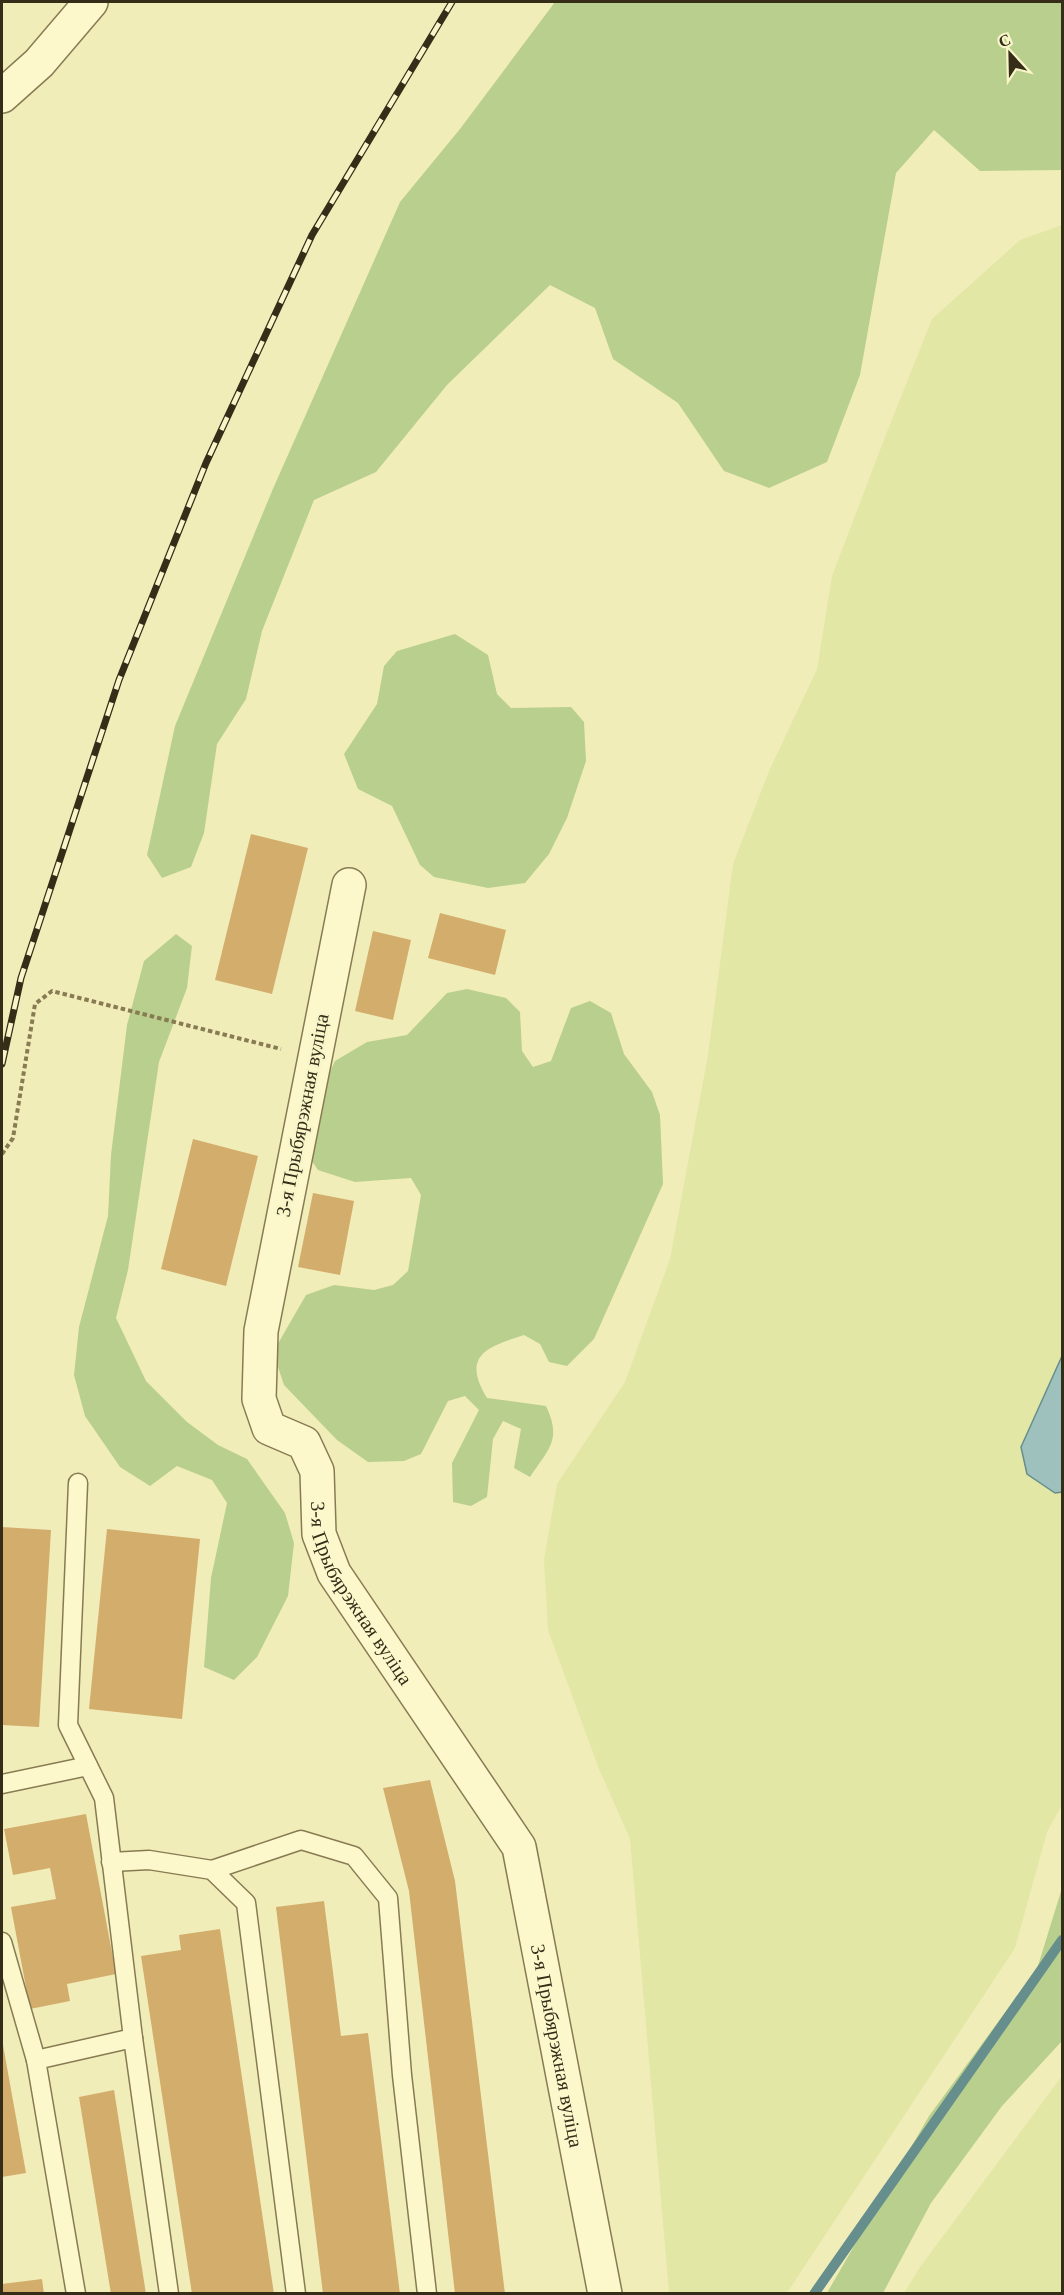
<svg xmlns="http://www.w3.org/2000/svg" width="1064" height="2295" viewBox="0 0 1064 2295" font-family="Georgia,serif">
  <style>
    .farmland { fill: #e3e7a6 }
    .green { fill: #b9cf8d }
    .water { fill: #9ec1be; stroke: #668e8d; stroke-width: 1.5 }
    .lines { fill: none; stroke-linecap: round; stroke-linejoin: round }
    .stream { stroke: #668e8d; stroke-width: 10 }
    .building { fill: #d3ad6b }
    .service-casing { stroke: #887b53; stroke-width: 21 }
    .minor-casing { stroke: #887b53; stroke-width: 36 }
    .tertiary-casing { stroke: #887b53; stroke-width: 36 }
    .path { stroke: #887b53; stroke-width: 4; stroke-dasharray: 4.5 3; stroke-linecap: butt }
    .service { stroke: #fcf8cc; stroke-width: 18 }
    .minor { stroke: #fcf8cc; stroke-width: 33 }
    .tertiary { stroke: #fcf8cc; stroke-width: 33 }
    .rail-casing { stroke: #362d19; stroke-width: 7 }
    .rail { stroke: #f8f5c9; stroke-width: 4.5; stroke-dasharray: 14; stroke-linecap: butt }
    .labels { text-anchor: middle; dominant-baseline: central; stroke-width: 5; stroke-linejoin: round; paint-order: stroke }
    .street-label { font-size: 20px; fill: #362d19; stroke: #f8f5c9 }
  </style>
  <rect width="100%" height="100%" fill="#f1edb9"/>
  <g class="farmland">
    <path d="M1062,225v1580l-15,27 -32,116 -228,345h-118l-39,-454 -31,-70 -51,-139 -4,-70 13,-76 68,-102 45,-123 38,-204 25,-191 36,-93 48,-102 15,-93 53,-139 47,-118 88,-79z"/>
    <path d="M1062,2076v217h-158l16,-26z"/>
  </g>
  <g class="green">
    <path d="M555,2h507v168l-82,1 -46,-41 -38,43 -36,202 -33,87 -58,26 -45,-17 -46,-68 -65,-44 -18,-51 -45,-23 -103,100 -71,87 -62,28 -52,131 -16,68 -29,45 -13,89 -13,34 -29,11 -15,-23 28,-129 97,-235 128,-289 60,-73z"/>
    <path d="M455,634l33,21 9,39 14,14 60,-1 13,15 2,39 -19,57 -18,36 -24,29 -37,5 -54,-11 -14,-12 -28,-59 -34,-17 -14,-35 33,-50 7,-38 13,-15z"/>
    <path d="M176,934l16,12 -5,42 -28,74 -31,208 -12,48 30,63 41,41 31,23 29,14 38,54 9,30 -6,53 -31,61 -23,23 -30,-13 7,-89 16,-75 -15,-23 -35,-14 -27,20 -30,-19 -35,-51 -11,-41 5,-48 29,-111 3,-61 16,-130 17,-64z"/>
    <path d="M467,989l39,9 14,14 2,39 11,16 18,-6 20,-53 19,-7 21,12 13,41 28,38 8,23 3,69 -69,155 -27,27 -18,-4 -9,-18 -16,-9c-37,12 -63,20 -37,63l59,8c16,34 3,42 -16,71l-16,-9 7,-39 -18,-8 -10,18 -6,58 -16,9 -18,-4 -1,-39 27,-53 -14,-14 -17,5 -27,53 -17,7 -36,1 -31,-22 -53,-55 -6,-18 -2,-20 30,-52 28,-10 40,5 19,-5 15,-14 13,-76 -10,-17 -56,4 -37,-12 -11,-16 11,-58 17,-35 32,-19 40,-7 40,-42z"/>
    <path d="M1062,1888v153l-60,65 -71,97 -48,90h-56l102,-177 108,-147z"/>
  </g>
  <path class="water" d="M1062,1356v136l-7,1 -28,-19 -6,-27z"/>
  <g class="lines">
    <path class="stream" d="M814,2294l248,-354"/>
  </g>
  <g class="building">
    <path d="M251,834l57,14 -36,146 -57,-14z"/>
    <path d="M440,913l66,17 -11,45 -67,-17z"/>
    <path d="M373,931l38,9 -18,80 -38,-9z"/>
    <path d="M193,1139l65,17 -32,130 -65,-17z"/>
    <path d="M313,1193l41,8 -14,74 -42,-8z"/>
    <path d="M2,1527l49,3 -12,197 -37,-2z"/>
    <path d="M107,1529l93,10 -18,180 -93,-10z"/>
    <path d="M430,1780l25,101 50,413h-50l-46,-403 -26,-103z"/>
    <path d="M86,1814l30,160 -49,10 3,17 -40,8 -19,-102 45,-8 -6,-31 -37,7 -9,-46z"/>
    <path d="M324,1901l17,135 27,-3 32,261h-77l-47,-387z"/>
    <path d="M220,1929l54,365h-82l-51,-338 40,-6 -2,-15z"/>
    <path d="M3,2045l23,128 -24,4v-131z"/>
    <path d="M114,2090l32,204h-35l-32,-197z"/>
    <path d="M42,2279l2,15h-42v-10z"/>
  </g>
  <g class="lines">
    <defs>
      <g id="service">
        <path d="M78,1483l-10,242 36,73 29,240 36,256"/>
        <path d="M2,1784l86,-18"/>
        <path d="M111,1862l38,-2 63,10 34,33 50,391"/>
        <path d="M212,1870l89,-30 53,16 34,42 14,177 25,219"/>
        <path d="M2,1942l34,118"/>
        <path d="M76,2294l-40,-234 97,-22"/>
      </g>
      <g id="minor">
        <path id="s1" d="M349,885l-88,446 -2,68 10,29 35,15 13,28 2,63 15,39 185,274 86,447"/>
      </g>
      <path id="tertiary" d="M2,96l37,-33 52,-61"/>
    </defs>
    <use href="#service" class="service-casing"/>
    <use href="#minor" class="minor-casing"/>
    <use href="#tertiary" class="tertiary-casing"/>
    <path class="path" d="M2,1154l11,-16 22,-134 17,-13 229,58"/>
    <use href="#service" class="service"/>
    <use href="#minor" class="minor"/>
    <use href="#tertiary" class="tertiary"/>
    <defs>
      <path id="rail" d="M2,1064l19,-86 98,-298 87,-217 106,-228 140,-233"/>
    </defs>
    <use href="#rail" class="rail-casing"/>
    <use href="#rail" class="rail"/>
  </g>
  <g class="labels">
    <g class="street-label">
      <text transform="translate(302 1115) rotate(-79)">3-я Прыбярэжная вуліца</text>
      <text stroke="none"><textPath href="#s1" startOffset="756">3-я Прыбярэжная вуліца</textPath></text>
      <text stroke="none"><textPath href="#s1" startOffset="1260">3-я Прыбярэжная вуліца</textPath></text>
    </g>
  </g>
  <rect width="1064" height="2295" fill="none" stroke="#362d19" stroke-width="6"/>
  <g transform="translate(1010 54) rotate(338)" stroke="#f8f5c9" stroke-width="4.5" paint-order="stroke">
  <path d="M0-4.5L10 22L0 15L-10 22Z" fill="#362d19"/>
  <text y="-9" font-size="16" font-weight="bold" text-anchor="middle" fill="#362d19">С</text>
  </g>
</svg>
